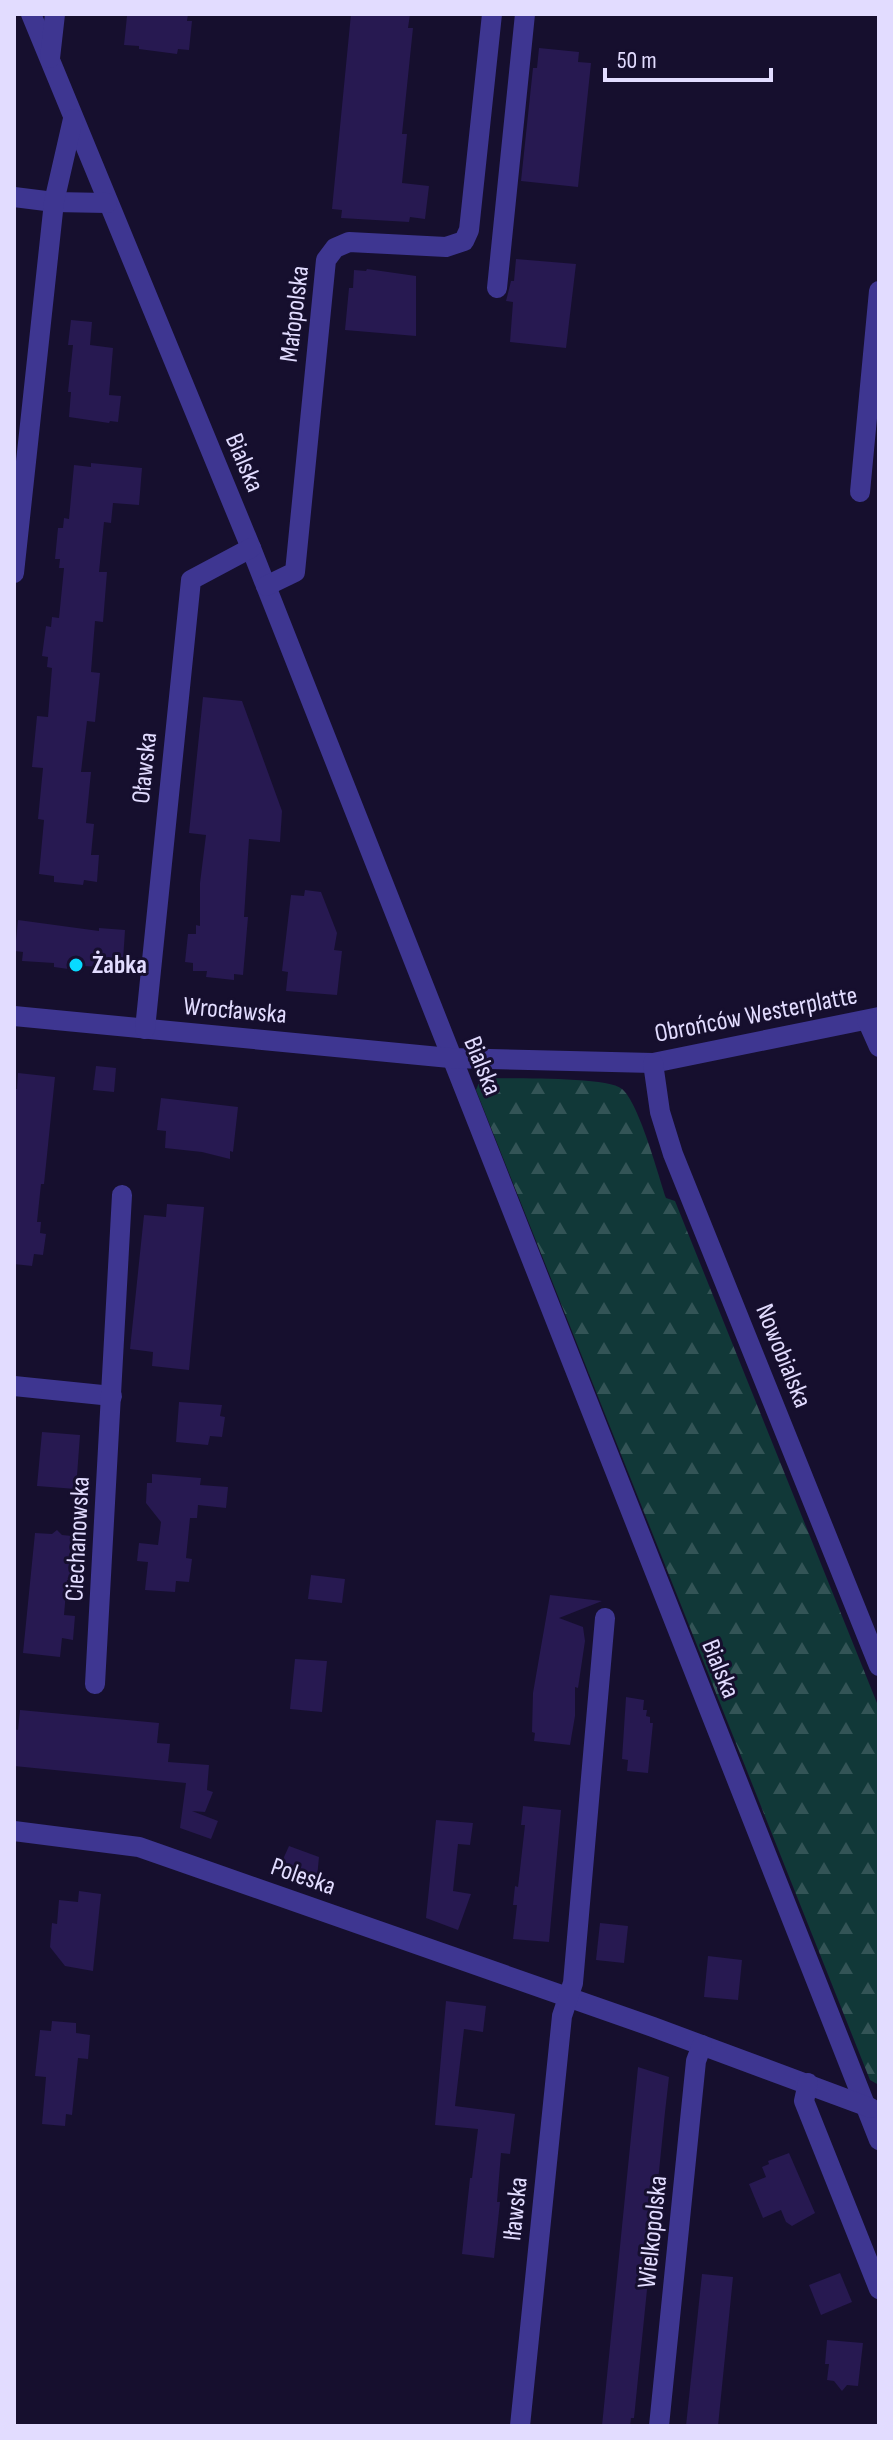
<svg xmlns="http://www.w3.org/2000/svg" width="893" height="2440" viewBox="0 0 893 2440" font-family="'Sofia Sans Condensed',sans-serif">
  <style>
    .forest { fill: url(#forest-firs) }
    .building { fill: #271951 }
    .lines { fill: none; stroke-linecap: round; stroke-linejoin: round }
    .minor { stroke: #3e3691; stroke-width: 20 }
    .poi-dot { fill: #08daff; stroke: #160f2e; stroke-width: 3 }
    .labels { text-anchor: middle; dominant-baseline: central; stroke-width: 6; stroke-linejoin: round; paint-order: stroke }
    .street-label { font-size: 26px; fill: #e2dcff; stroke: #160f2e }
    .poi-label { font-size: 26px; font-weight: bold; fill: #e2dcff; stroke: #160f2e; text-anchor: start }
  </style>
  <defs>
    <pattern id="forest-firs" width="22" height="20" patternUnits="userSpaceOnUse" patternTransform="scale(2)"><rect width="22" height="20" fill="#113838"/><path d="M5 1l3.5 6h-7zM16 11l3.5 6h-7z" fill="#335456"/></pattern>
  </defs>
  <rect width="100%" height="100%" fill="#160f2e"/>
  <path class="forest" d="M481,1078c26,1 126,-2 141,11 17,14 36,85 44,109l9,3 204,507v377l-9,-5 -394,-990z"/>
  <g class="building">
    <path d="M136,14h52l-1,7h5l-3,29 -11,-1 -1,5 -38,-5v-3l-15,-1 3,-29h8z"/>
    <path d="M351,14h59l-2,14h5l-11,106h5l-5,49 27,3 -4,33 -15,-2 -1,5 -68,-4 1,-8 -10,-1z"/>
    <path d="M539,48l40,4 -1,10 13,1 -13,124 -57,-6 12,-113h4z"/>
    <path d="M516,259l60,5 -10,84 -56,-6 3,-40 -7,-1 5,-20h3z"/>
    <path d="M367,269l49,7v60l-71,-6 4,-42h4l1,-18 12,1z"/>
    <path d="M71,320l21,2 -2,23 23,3 -4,47 12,1 -3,26 -8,-1 -1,2 -40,-6 2,-25h-3l5,-47h-5z"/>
    <path d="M91,463l51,5 -3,37 -26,-2 -2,20 -7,-1 -5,50h8l-4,50 -8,-1 -4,51 9,1 -5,49 -8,-1 -6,51h10l-5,51 8,1 -3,31h8l-2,27 -13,-2 -1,5 -29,-3v-6l-15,-2 5,-54 -6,-1 5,-51 -11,-1 5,-51 11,1 4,-49 -5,-1 1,-10 -6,-1 4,-30 5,1 1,-10 7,1 5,-50h-5l1,-9h-5l3,-31h5l1,-10 5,1 5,-54 17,2z"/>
    <path d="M203,697l39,4 40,110 -2,31 -31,-3 -5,78h4l-5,58 -9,-1v6l-28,-3 1,-6h-14v-8l-8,-1 3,-28h8v-9l4,1v-43l6,-48 -17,-2z"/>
    <path d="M305,890l16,2 16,41 -3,17 8,1 -5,44 -51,-4 2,-19 -6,-1 9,-76 13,1z"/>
    <path d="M18,920l81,11v-3l26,2 -2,31h-7l-1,7 -31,-2 -1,5 -29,-4v-4l-32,-2 1,-9 -8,-1z"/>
    <path d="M96,1066l20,2 -2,24 -21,-2z"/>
    <path d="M18,1073l37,4 -11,107h-3l-4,38h4l-1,11 6,1 -3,21 -9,-1 -2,12 -18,-2v-175h3z"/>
    <path d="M161,1098l77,9 -5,45 -3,-1v8l-28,-7 -37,-4 1,-17 -9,-1z"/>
    <path d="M167,1204l37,3 -15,163 -37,-4 1,-14 -23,-3 14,-134 22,2z"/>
    <path d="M179,1402l43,3 -2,11 5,1 -3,20 -12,-1 -2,9 -32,-3z"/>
    <path d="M42,1432l38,3 -4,54 -39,-3z"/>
    <path d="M152,1474l49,4 -1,7 28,2 -2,21 -28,-3 -1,13h-7l-4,40 6,1 -3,23 -13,-1 -1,11 -30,-2 3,-28 -11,-1 2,-18 19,2 3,-23 -15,-19 1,-20h5z"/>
    <path d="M57,1530l5,5 10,1 -2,19 11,1 -3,25 -11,-1 -3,35 11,1 -2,24 -11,-2 -2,19 -37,-4 12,-120 17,1z"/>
    <path d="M311,1575l34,4 -3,24 -34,-4z"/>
    <path d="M550,1595l52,6 -43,17 24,9 2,14 -7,47 -3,-1v29l-5,29 -36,-4 1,-8 -3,-1 1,-39z"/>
    <path d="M295,1659l32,2 -5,51 -32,-3z"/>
    <path d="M626,1697l18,3 -1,10h4l-1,6 4,1v6h3l-5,50 -21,-2 1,-11 -6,-1z"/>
    <path d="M20,1710l139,13 -2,20 13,1 -2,18 41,3 -2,25 6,2 -8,20 -13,-1 26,10 -7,18 -31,-11 6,-45 -172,-17v-37l4,1z"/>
    <path d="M523,1806l38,4 -12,132 -36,-3 4,-34h-4l2,-19 3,1 7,-62h-4z"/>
    <path d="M436,1820l37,3 -3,22 -12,-1 -5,47 18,3 -13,36 -32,-12z"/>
    <path d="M289,1846l30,11 -2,21 -37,-12z"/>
    <path d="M79,1891l22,3 -8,77 -28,-5 -15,-19 2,-24 5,1 2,-24 19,2z"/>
    <path d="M600,1923l28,3 -4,37 -28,-3z"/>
    <path d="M708,1956l34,4 -4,40 -34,-3z"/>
    <path d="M446,2001l40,5 -3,26 -19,-3 -9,77 60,8 -5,40 -9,-1 -4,49h3l-6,56 -32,-4 8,-76h2l6,-49 -43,-4z"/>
    <path d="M52,2021l24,2v10l14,2 -2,24 -10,-1 -6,57 -6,-1 -1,12 -23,-2 4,-47 -11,-1 5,-46 11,1z"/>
    <path d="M638,2067l31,10 -4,35 -31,306h-3l-1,8h-28z"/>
    <path d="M789,2153l26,60 -23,13 -6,-4 -5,-12 -18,8 -14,-34 17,-7 -4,-10 7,-3 -1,-3z"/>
    <path d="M840,2273l12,29 -31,13 -12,-30z"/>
    <path d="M702,2274l31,3 -15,149h-32z"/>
    <path d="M827,2340l36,3 -5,43 -11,-1 -5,6 -8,-10 -7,-1 2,-16h-4z"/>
  </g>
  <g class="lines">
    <g class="minor">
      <path d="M31,14l220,534 628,1592"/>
      <path d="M50,58l5,-44"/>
      <path d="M14,197l40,5 53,1"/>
      <path d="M497,288l28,-274"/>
      <path d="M860,492l19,-201"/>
      <path d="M14,573l40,-371 19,-83"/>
      <path d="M266,586l29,-14 31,-312 9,-12 14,-6 97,5 18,-6 5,-11 23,-216"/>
      <path d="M14,1016l436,42 203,5 226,-46"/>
      <path d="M867,1020l12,27"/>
      <path d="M145,1029l46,-449 60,-32"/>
      <path d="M653,1063l7,49 13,42 206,512"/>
      <path d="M14,1386l98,10"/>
      <path d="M95,1684l27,-489"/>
      <path d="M14,1831l125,16 514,180 218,81"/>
      <path d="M808,2083l-4,18 75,188"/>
      <path d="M520,2426l42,-410 11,-33 32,-365"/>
      <path d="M659,2426l37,-365 6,-16"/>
    </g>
  </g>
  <circle class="poi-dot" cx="76" cy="965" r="8"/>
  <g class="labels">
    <g class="street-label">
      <text transform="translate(295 314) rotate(-83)">Małopolska</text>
      <text transform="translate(244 463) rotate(67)">Bialska</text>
      <text transform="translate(145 768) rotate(-84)">Oławska</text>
      <text transform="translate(235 1011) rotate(5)">Wrocławska</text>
      <text transform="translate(756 1015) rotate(-11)">Obrońców Westerplatte</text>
      <text transform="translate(482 1066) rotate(68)">Bialska</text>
      <text transform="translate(783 1356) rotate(68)">Nowobialska</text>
      <text transform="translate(78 1539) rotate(-87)">Ciechanowska</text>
      <text transform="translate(720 1669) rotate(68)">Bialska</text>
      <text transform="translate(303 1877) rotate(19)">Poleska</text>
      <text transform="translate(516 2209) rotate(-84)">Iławska</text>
      <text transform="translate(653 2232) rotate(-84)">Wielkopolska</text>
    </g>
    <g class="poi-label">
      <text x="92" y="965">Żabka</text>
    </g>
  </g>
  <rect width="893" height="2440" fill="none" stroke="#e2dcff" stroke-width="32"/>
  <path d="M605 68v12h166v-12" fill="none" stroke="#e2dcff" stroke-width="4"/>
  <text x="617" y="68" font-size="24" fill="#e2dcff" stroke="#160f2e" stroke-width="6" paint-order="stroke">50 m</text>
</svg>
